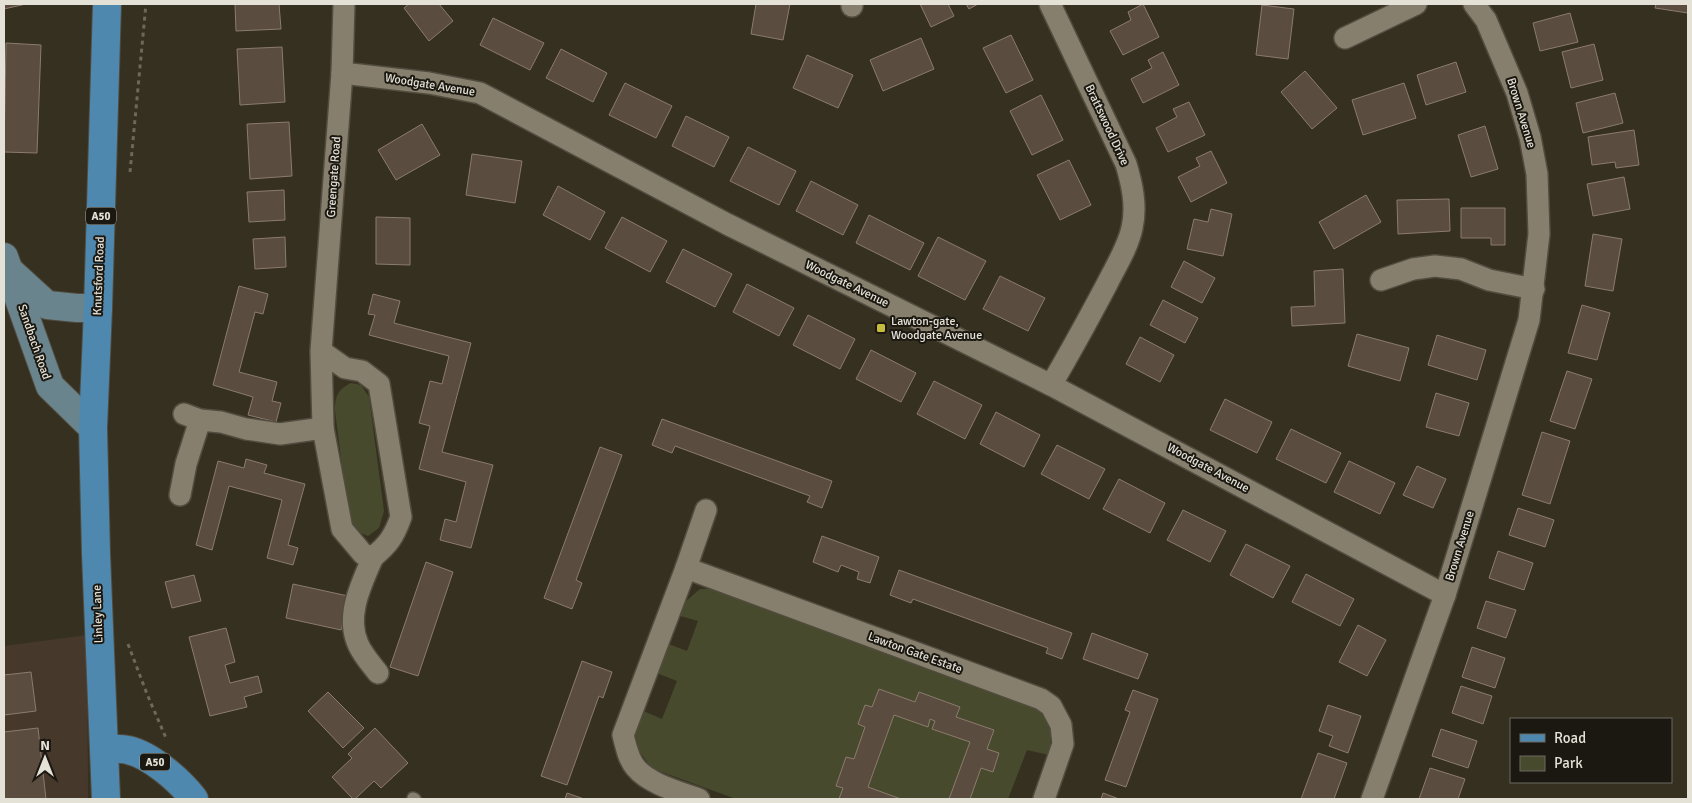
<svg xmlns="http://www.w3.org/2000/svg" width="1692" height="803" viewBox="0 0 1692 803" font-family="Signika,sans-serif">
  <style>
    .commercial { fill: #46392b }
    .green { fill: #484a2d }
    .building { fill: #5b4c40; stroke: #8c7b6f }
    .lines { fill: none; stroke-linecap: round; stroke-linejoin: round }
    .lane-casing { stroke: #514c3f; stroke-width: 14 }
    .street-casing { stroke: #514c3f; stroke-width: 24 }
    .secondary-casing { stroke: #514c3f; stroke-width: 30 }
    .primary-casing { stroke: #514c3f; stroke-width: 30 }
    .path { stroke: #6d6859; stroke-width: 3; stroke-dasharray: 4 4; stroke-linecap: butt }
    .lane { stroke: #867f6d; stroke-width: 11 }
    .street { stroke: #867f6d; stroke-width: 21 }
    .secondary { stroke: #6a848d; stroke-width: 28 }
    .primary { stroke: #4f88ae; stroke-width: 28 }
    .poi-dot { fill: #c5bc3d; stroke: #1b1811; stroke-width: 2 }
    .labels { text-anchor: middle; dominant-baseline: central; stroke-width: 4; stroke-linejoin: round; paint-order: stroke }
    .shield { fill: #1b1811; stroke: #a8a59c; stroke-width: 1 }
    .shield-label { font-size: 11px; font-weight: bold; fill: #e4e1d7 }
    .street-label { font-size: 12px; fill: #e4e1d7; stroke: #1b1811 }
    .poi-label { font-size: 12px; fill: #e4e1d7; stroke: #1b1811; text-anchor: start }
  </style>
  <rect width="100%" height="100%" fill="#363020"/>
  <path class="commercial" d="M87,635l1,164h-84v-153z"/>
  <g class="green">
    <path d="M351,383l10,2 8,12 15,114 -5,17 -11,8c-14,-5 -15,-10 -20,-24l-13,-101c0,-14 2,-21 16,-28z"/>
    <path d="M700,589h20l310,113c25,18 22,25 19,53l-22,-5 -19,49h-272l-85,-31 -12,-18 -4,-17 6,-23 21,9 15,-38 -23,-9 12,-29 21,8 11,-30 -21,-6 9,-14z"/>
  </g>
  <g class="building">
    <path d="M4,4h22l-22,5z"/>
    <path d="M235,4h44l2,25 -45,2z"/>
    <path d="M409,4h30l14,17 -24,20 -25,-33z"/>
    <path d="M756,4h34l-7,36 -32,-6z"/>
    <path d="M920,4h28l6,12 -23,11z"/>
    <path d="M966,4h12l-9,5z"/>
    <path d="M1143,4l16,33 -36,18 -13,-24 21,-11 -3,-8z"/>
    <path d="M1656,4h32v9l-33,-5z"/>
    <path d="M1262,5l32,4 -6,50 -32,-4z"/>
    <path d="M1570,13l8,29 -38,9 -7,-28z"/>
    <path d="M493,18l51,25 -14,27 -50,-25z"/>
    <path d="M1011,35l22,45 -27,13 -23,-45z"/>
    <path d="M921,38l13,31 -51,22 -13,-31z"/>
    <path d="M6,43l35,2 -4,108 -33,-1z"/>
    <path d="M1594,44l9,36 -32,8 -9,-36z"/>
    <path d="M282,47l3,55 -45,3 -3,-56z"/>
    <path d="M561,49l46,24 -14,29 -47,-24z"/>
    <path d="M1163,52l16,33 -36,18 -12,-24 21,-11 -4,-8z"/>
    <path d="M807,55l46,20 -15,33 -45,-20z"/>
    <path d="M1456,62l10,30 -40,13 -9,-30z"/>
    <path d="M1305,71l32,37 -25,21 -31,-37z"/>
    <path d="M625,83l47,23 -16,32 -47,-23z"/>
    <path d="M1404,83l12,35 -53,17 -11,-35z"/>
    <path d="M1615,93l8,30 -40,10 -7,-30z"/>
    <path d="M1041,95l22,45 -31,15 -22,-44z"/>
    <path d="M1189,102l16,33 -37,17 -12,-24 21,-11 -4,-8z"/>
    <path d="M686,116l43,21 -15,30 -42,-21z"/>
    <path d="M289,122l3,54 -42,3 -3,-55z"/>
    <path d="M422,124l18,31 -44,25 -18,-30z"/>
    <path d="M1485,126l13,43 -27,8 -13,-42z"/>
    <path d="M1634,130l5,35 -23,3 -1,-6 -23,3 -4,-28z"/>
    <path d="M748,147l48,24 -17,34 -49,-24z"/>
    <path d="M1211,151l16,32 -36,19 -13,-25 22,-11 -4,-8z"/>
    <path d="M472,154l50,7 -7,42 -49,-8z"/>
    <path d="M1069,160l22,45 -31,15 -23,-45z"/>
    <path d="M1624,177l6,32 -37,7 -6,-32z"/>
    <path d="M811,181l47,24 -15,30 -47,-24z"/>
    <path d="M558,186l47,26 -15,28 -47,-25z"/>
    <path d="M284,190l1,30 -36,2 -2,-30z"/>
    <path d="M1366,195l15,27 -47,27 -15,-27z"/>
    <path d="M1449,199l1,32 -52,3 -1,-34z"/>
    <path d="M1461,208h44v37h-14v-7h-30z"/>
    <path d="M1211,209l21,5 -9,42 -36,-7 7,-30 14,3z"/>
    <path d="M869,215l55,28 -14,27 -54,-27z"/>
    <path d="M376,217l34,1v47l-34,-1z"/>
    <path d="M622,217l45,24 -17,31 -45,-24z"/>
    <path d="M1593,234l29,5 -9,52 -28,-5z"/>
    <path d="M285,237l1,30 -31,2 -2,-30z"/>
    <path d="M938,237l48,24 -21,39 -47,-24z"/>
    <path d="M683,249l49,25 -17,33 -49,-25z"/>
    <path d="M1184,261l31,17 -13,25 -31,-16z"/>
    <path d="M1343,269l2,54 -53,3 -1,-19 24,-1 -1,-35z"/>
    <path d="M1000,276l45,22 -17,33 -45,-22z"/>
    <path d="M747,284l47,24 -15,28 -46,-24z"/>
    <path d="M239,286l29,8 -5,20 -8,-2 -16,60 38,10 -5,19 9,2 -5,19 -28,-7 5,-18 -40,-12z"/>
    <path d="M373,294l27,7 -6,22 77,20 -29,109 51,13 -22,83 -31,-8 5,-21 11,3 10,-40 -47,-13 11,-43 -11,-3 11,-42 12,3 7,-28 -80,-21 6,-20 -7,-1z"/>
    <path d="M1163,300l35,18 -13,25 -35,-18z"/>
    <path d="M1582,305l28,8 -13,47 -29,-7z"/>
    <path d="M808,315l47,24 -15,30 -47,-24z"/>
    <path d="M1357,334l52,14 -9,33 -52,-15z"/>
    <path d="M1437,335l49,15 -9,30 -49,-15z"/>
    <path d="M1140,337l34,18 -14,27 -34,-18z"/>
    <path d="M871,350l45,23 -15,29 -45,-23z"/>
    <path d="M1567,371l25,8 -17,50 -25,-8z"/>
    <path d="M934,381l48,24 -17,34 -48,-25z"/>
    <path d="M1436,393l33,10 -10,33 -33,-9z"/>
    <path d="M1225,399l47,23 -15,31 -47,-23z"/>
    <path d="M996,412l44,23 -16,32 -44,-23z"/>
    <path d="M662,419l170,62 -10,27 -15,-6 3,-6 -135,-50 -3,7 -20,-8z"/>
    <path d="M1291,429l50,24 -15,30 -50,-24z"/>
    <path d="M1542,432l28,9 -20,63 -28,-9z"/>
    <path d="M1057,445l48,24 -16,30 -48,-25z"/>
    <path d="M600,447l22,8 -46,125 6,3 -10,26 -28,-11z"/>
    <path d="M246,459l21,6 -3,8 41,11 -17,61 10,3 -5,17 -26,-7 15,-58 -53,-14 -17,64 -16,-5 22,-84 26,7z"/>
    <path d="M1349,461l46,22 -15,31 -46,-22z"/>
    <path d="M1417,466l29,13 -13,29 -30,-13z"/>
    <path d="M1119,479l46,24 -15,30 -47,-24z"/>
    <path d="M1518,508l36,12 -9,27 -36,-12z"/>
    <path d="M1183,510l43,21 -16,31 -43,-22z"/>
    <path d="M822,536l57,21 -9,26 -13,-4 2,-7 -18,-7 -3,7 -25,-10z"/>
    <path d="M1246,544l44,22 -17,32 -43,-23z"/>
    <path d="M1498,551l35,12 -9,27 -35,-12z"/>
    <path d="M426,562l27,10 -35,104 -28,-9z"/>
    <path d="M899,570l173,63 -10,26 -16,-6 2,-5 -135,-49 -2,4 -21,-8z"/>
    <path d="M1306,574l48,25 -14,27 -48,-24z"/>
    <path d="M194,575l7,26 -29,7 -7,-26z"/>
    <path d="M293,584l55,12 -7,34 -55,-12z"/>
    <path d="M1486,601l30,9 -10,28 -29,-10z"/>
    <path d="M1358,625l28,15 -19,36 -28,-14z"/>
    <path d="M226,628l9,34 -10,3 5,18 28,-7 4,16 -18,5 3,10 -37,9 -21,-79z"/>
    <path d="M1092,633l56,21 -10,25 -55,-20z"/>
    <path d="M1472,647l33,11 -10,30 -33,-11z"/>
    <path d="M582,661l30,11 -9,26 -4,-2 -32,89 -26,-9z"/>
    <path d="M31,672l5,39 -32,4v-40z"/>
    <path d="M1461,686l31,10 -9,28 -31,-11z"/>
    <path d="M879,689l36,13 4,-10 41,15 -4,10 38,13 -7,19 12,4 -6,19 -12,-4 -11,31h-21l21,-57 -38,-13 3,-8 -5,-2 -2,8 -34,-12 -26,72 33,12h-62l4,-11 -7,-2 10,-29 8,2 11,-32 -7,-3 7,-19 7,2z"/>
    <path d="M1133,690l25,9 -32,88 -21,-7 25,-68 -5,-2z"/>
    <path d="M328,692l36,36 -21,20 -35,-37z"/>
    <path d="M1328,705l33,11 -13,37 -19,-7 4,-10 -14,-5z"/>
    <path d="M38,728l8,71h-42v-67z"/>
    <path d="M375,728l33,35 -27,25 -7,-7 -19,18h-2l-21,-22 20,-19 -4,-4z"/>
    <path d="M1441,729l36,12 -9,27 -36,-12z"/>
    <path d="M1318,753l29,10 -13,36h-33z"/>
    <path d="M1430,768l35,11 -7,20h-39z"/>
    <path d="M567,793l17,6h-19z"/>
    <path d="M1103,793l16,6h-18z"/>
  </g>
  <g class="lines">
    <defs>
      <path id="lane" d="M413,798l2,1"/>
      <g id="street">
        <path d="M852,4v2"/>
        <path d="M1050,4l76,160c6,20 11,42 6,64 -4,19 -16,38 -25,56 -18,34 -36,67 -56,101"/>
        <path d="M1345,38l71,-34"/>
        <path d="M342,73l87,10 51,10 247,131 324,161 394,210"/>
        <path d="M1381,280l32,-11 22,-3 26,3 28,11 45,9"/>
        <path d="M321,351l24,17 17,3 17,13 22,133c-7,19 -12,27 -28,40l-10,-3 -21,-25 -19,-101 -2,-77 21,-278 2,-69"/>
        <path d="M184,414l16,6 21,2 25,7 34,5 43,-6"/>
        <path d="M180,495l6,-31 14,-44"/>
        <path d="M373,557c-11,26 -28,58 -15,87 4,10 13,20 20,29"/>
        <path d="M686,568l355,131 10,7 10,19 2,19 -19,55"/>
        <path d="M699,799c-19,-7 -50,-15 -63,-31 -8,-9 -10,-22 -13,-33l63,-167 20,-58"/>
        <path d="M1372,799l73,-204 84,-275 10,-86 -2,-60 -7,-37 -13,-44 -31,-73 -12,-16"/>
      </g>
      <g id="secondary">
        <path d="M4,257l46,129 43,42"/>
        <path d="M12,273l35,32 30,3h21"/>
      </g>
      <g id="primary">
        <path d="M104,749c8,0 16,-1 24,1 23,5 52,31 66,49"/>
        <path d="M106,799l-10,-245 -3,-126 5,-120 9,-304"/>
      </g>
    </defs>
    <use href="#lane" class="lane-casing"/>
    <use href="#street" class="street-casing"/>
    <use href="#secondary" class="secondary-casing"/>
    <use href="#primary" class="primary-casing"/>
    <g class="path">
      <path d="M130,172l16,-168"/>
      <path d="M128,644l19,50 19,44"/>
    </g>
    <use href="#lane" class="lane"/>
    <use href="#street" class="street"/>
    <use href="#secondary" class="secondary"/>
    <use href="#primary" class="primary"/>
  </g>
  <rect class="poi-dot" x="876" y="323" width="10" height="10" rx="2.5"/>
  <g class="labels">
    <g class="shield">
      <rect x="86" y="207.5" width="30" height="17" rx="4"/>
      <rect x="140" y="753.5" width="30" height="17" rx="4"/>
    </g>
    <g class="shield-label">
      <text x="101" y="216">A50</text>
      <text x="155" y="762">A50</text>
    </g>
    <g class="street-label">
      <text transform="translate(430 85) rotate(9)">Woodgate Avenue</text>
      <text transform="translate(1521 113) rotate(73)">Brown Avenue</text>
      <text transform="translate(1107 125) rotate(65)">Brattswood Drive</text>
      <text transform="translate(334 177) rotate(-86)">Greengate Road</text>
      <text transform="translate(99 276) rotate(-88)">Knutsford Road</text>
      <text transform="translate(847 284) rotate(26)">Woodgate Avenue</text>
      <text transform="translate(34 342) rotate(71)">Sandbach Road</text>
      <text transform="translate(1208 468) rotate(28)">Woodgate Avenue</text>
      <text transform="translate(1460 546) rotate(-73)">Brown Avenue</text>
      <text transform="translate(98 614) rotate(-92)">Linley Lane</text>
      <text transform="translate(915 653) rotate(20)">Lawton Gate Estate</text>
    </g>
    <g class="poi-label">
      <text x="891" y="321">Lawton-gate,<tspan x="891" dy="14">Woodgate Avenue</tspan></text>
    </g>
  </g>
  <rect width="1692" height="803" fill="none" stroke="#e4e1d7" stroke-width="10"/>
  <rect x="1510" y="718" width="162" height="65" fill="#1b1811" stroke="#6b6860"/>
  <rect x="1520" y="734" width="25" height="8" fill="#4f88ae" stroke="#6b6860"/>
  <text x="1554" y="743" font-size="15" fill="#e4e1d7">Road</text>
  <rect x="1520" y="756" width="25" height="15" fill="#484a2d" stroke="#6b6860"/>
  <text x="1554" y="768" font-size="15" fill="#e4e1d7">Park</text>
  <g transform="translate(45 758)" stroke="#1b1811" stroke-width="4" paint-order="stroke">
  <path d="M0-4L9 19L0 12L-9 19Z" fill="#e4e1d7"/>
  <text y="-8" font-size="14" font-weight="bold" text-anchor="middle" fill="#e4e1d7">N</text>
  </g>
</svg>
